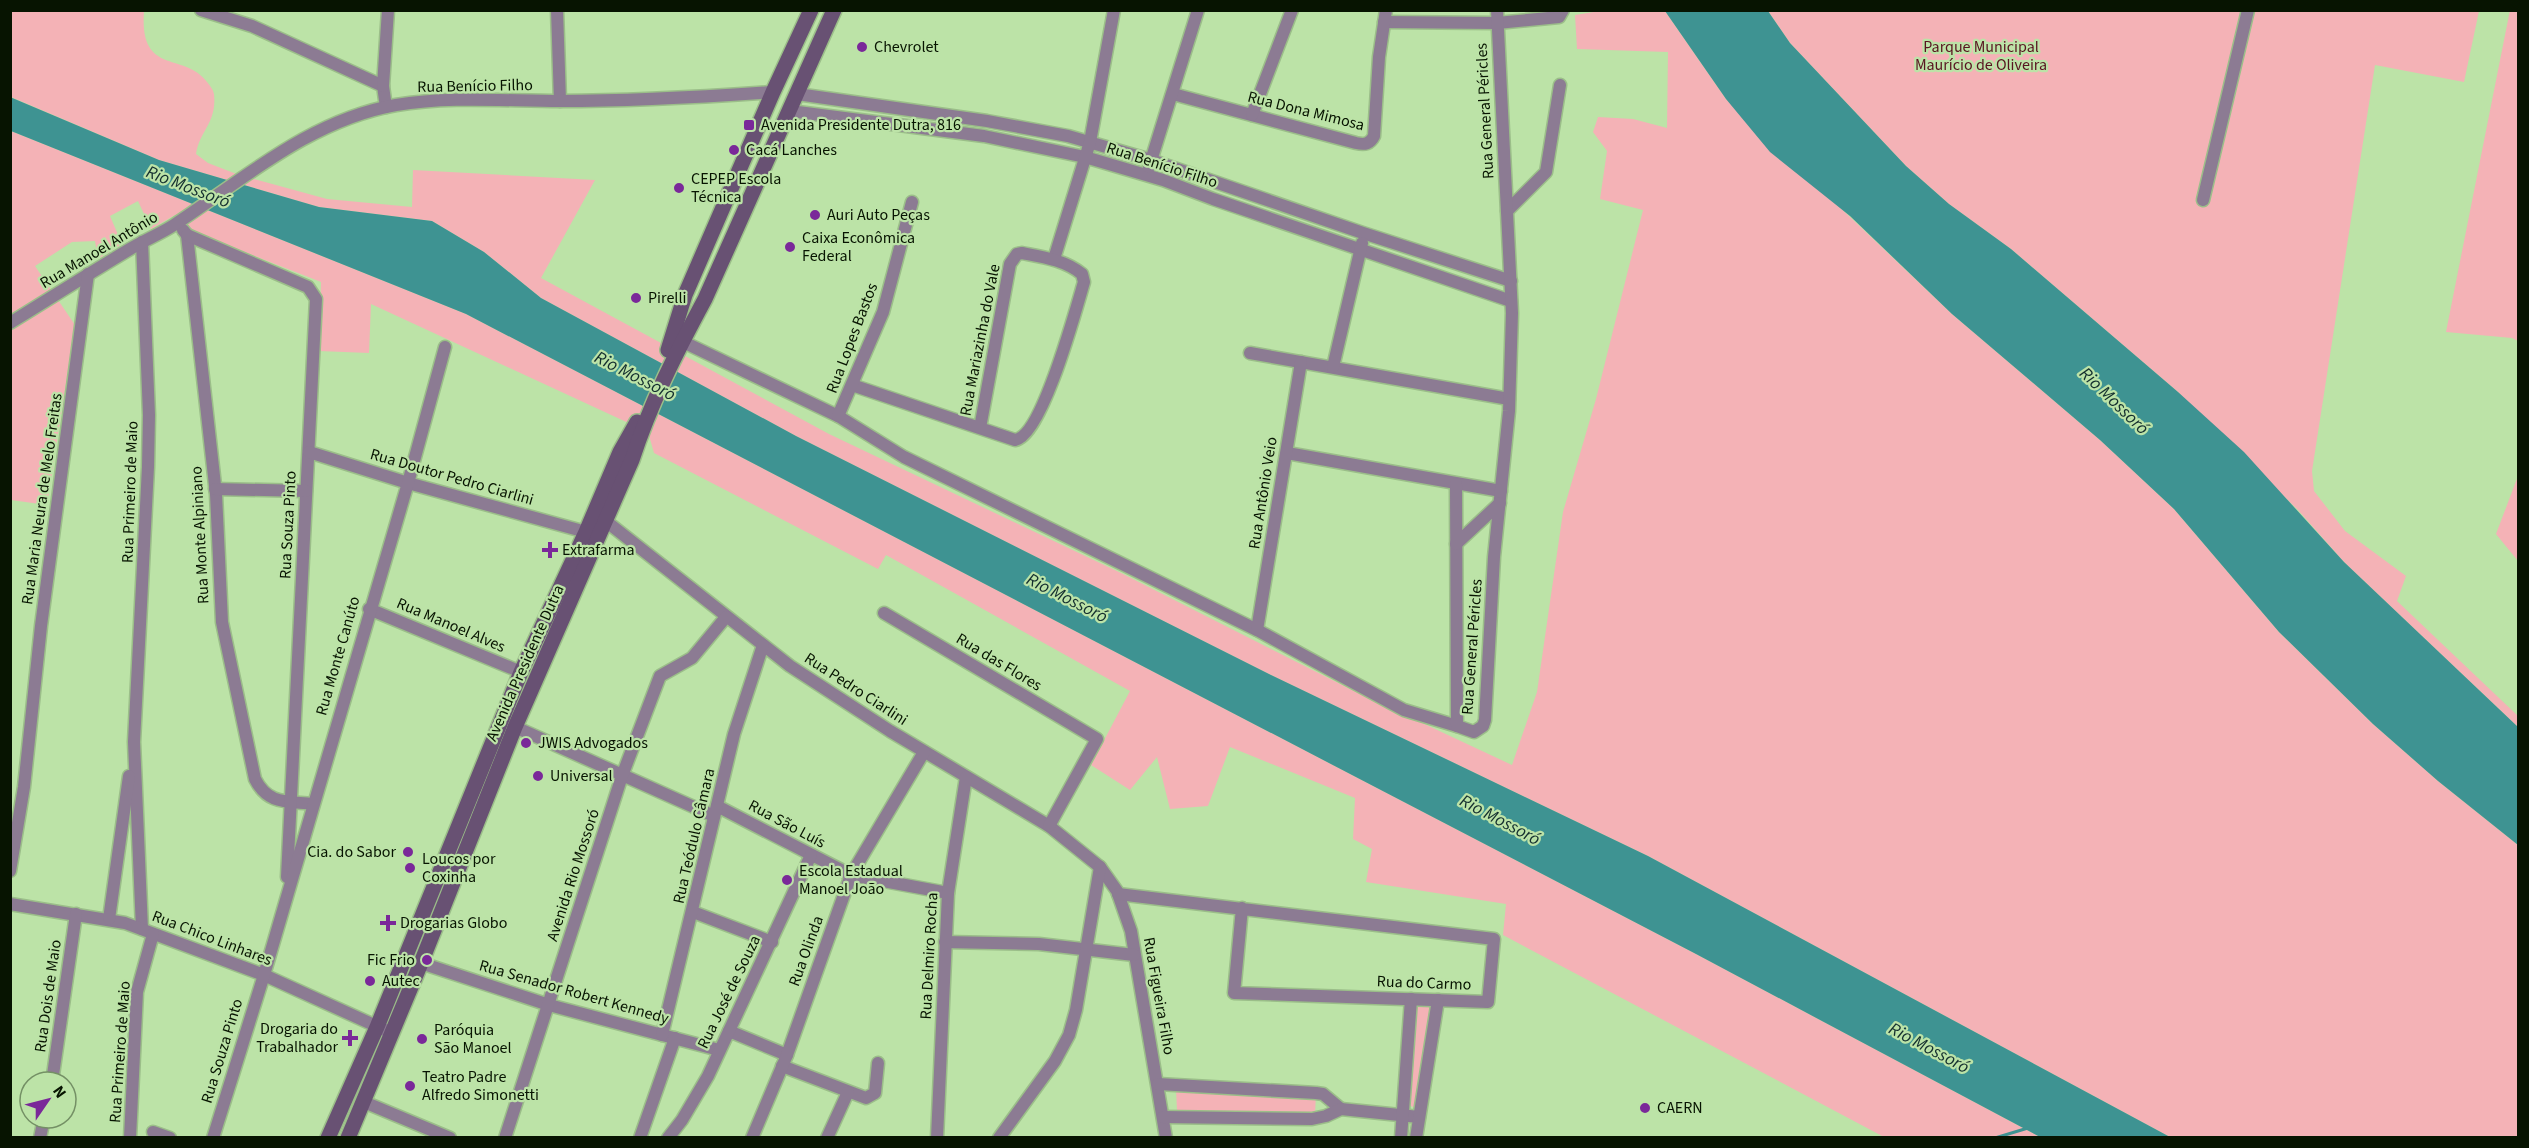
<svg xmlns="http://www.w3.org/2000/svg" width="2529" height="1148" font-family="'Source Sans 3',sans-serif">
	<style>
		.green { fill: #f4b2b6 }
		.water { fill: #3e9392 }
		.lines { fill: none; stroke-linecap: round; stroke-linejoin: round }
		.stream { stroke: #3e9392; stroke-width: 3 }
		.minor-casing { stroke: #9bbe89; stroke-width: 15 }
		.secondary-casing { stroke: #9bbe89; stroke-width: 18 }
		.minor { stroke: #8c7b93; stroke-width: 12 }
		.secondary { stroke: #685173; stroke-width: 15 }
		.poi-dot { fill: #7a2899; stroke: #bce3a7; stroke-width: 2 }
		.labels { text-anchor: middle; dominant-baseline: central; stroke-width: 4.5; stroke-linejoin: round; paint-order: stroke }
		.poi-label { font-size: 16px; fill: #071401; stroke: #bce3a7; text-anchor: start }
		.park-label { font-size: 16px; fill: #581420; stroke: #bce3a7 }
		.street-label { font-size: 16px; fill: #071401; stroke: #bce3a7 }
		.water-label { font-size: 18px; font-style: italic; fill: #142f2f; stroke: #bce3a7 }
	</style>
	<rect width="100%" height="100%" fill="#bce3a7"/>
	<g class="green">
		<path d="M1606 10 1665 11 1726 99 1952 314 2100 440 2174 509 2279 632 2373 724 2438 781 2518 845V1137H2170L1648 856 1269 674 796 436 541 298 484 252 432 221 319 207 159 160 11 97 10 11H144C139 77 184 51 207 82 210 86 213 89 214 94 217 123 200 130 196 154L208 163 239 175 327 199 412 207 413 170 595 180 541 278 829 434 1121 573 1356 692 1512 765 1537 692 1563 512 1596 399 1643 210 1600 199 1607 151 1593 132 1598 117 1633 119 1667 128 1668 52 1577 49 1575 15Z"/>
		<path d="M2510 10 2518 11V341L2512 338 2446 332Z"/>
		<path d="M1768 11H2479L2464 82 2375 65 2312 471 2314 491 2345 531 2406 576 2397 601 2518 716V727L2344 562 2298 510 2178 392 2011 249 1949 204 1906 166 1790 43Z"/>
		<path d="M11 131 466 314 1696 954 2040 1137H1884L1503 935 1506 904 1366 882 1372 849 1353 839 1355 798 1230 747 1208 806 1170 809 1157 757 1130 790 1091 765 1130 691 886 555 878 569 654 453 648 432 371 304 369 353 319 351 321 282 186 229 175 215 151 229 138 201 110 216 122 244 98 259 95 241 72 242 35 266 75 325 47 505 11 500Z"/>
		<path d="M2518 476V561L2496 534Z"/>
		<path d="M1416 1004H1432L1415 1108 1407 1104Z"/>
		<path d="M1176 1089 1316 1093 1315 1115 1177 1110Z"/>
	</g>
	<g class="water">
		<path d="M1665 11H1768L1790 43 1906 166 1949 204 2011 249 2178 392 2244 452 2344 562 2518 727V845L2438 781 2373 724 2279 632 2174 509 2100 440 1952 314 1850 216 1770 152 1726 99Z"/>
		<path d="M10 97 159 160 319 207 432 221 484 252 541 298 796 436 1269 674 1648 856 2170 1137H2040L1696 954 466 314 11 131Z"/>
	</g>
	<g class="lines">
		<path class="stream" d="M1995 1138 2028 1128"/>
		<defs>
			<g id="minor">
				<path d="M201 10 252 26 383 86 386 107"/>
				<path d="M557 10 560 101"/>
				<path d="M1384 22 1497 23 1559 17 1563 10"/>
				<path d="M383 86 388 10"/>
				<path d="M797 94 987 121 1068 136 1151 160 1363 233 1511 281"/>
				<path d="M1173 94 1356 143C1365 145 1370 144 1374 136L1379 57 1386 10"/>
				<path d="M790 111 984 136 1085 157 1163 180 1213 199 1511 301"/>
				<path d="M1252 115 1292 10"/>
				<path d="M1149 167 1198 10"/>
				<path d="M2203 200 2248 10"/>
				<path d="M1507 211 1546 172 1560 85"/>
				<path d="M183 230 187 235 216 494 222 622 255 779C268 805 287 801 313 804"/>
				<path d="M187 235 308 287 316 299 287 877"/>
				<path d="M142 242 149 415 148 467 134 742 142 929"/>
				<path d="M1054 259 1090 142 1114 10"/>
				<path d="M10 323C50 298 90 273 130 249 145 240 160 234 174 225 244 179 310 120 396 105 450 96 506 101 560 101 631 101 702 97 773 92"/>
				<path d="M675 338 838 416 904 457 1257 630 1404 710 1457 726"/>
				<path d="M1250 353 1509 399"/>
				<path d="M1333 367 1362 243"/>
				<path d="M852 385 1015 440C1042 436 1076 309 1084 282L1082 274C1065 260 1043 257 1022 253L1017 254 1010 264 980 428"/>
				<path d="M838 416 883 312 912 202"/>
				<path d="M309 452 408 483 586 532"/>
				<path d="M1287 453 1501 491"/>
				<path d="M1456 484 1457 726 1474 732 1483 726 1485 720 1494 557 1509 411 1512 313 1497 10"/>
				<path d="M215 489 306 491"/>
				<path d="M607 522 790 666 890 731 1049 826 1100 867 1117 891 1131 931 1166 1138"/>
				<path d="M1456 544 1500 503"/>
				<path d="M369 609 521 672"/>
				<path d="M884 613 1097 739 1049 826"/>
				<path d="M1257 630 1301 362"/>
				<path d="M515 727 714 816"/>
				<path d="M717 806 851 875 948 893"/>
				<path d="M10 871 24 787 41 626 88 274"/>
				<path d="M1118 894 1494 939 1488 1002 1234 993 1242 908"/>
				<path d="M10 904 125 923 264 975 385 1030"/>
				<path d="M693 912 772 942"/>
				<path d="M109 919 129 776"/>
				<path d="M945 942 1039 944 1134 955"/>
				<path d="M421 963 549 1005 719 1050"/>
				<path d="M729 1031 787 1055"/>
				<path d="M662 1035 734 734 763 645"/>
				<path d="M782 1066 866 1098 875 1093 878 1063"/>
				<path d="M52 1082 76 914"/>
				<path d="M1158 1084 1316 1093 1323 1094 1341 1109"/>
				<path d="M364 1102 450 1138"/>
				<path d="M1163 1117 1312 1119 1326 1116 1341 1109 1419 1117"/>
				<path d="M153 1132 170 1138"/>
				<path d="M40 1138 44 1118"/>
				<path d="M130 1138 137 992 153 934"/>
				<path d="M213 1138 264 975 408 483 445 347"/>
				<path d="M505 1138 622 776 660 676 692 658 726 617"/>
				<path d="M640 1138 675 1038"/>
				<path d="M668 1138 682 1120 708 1076 811 855"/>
				<path d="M752 1138 787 1055 851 875 924 752"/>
				<path d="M827 1138 848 1092"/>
				<path d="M937 1138 948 893 966 777"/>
				<path d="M999 1138 1055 1061 1069 1035 1076 1010 1100 867"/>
				<path d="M1401 1138 1411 999"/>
				<path d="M1416 1138 1438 1000"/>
			</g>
			<g id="secondary">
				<path d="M668 350 685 295 773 92 811 10"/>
				<path d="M328 1138 377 1027 521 672 586 532 620 452 637 422"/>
				<path d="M348 1138 421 963 515 727 632 460C650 404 677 351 705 299L834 10"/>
			</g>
		</defs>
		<use href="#minor" class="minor-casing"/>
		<use href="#secondary" class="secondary-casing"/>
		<use href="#minor" class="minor"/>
		<use href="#secondary" class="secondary"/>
	</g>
	<g class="poi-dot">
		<circle cx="862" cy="47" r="6"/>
		<rect x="743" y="119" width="12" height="12" rx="3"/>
		<circle cx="734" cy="150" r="6"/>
		<circle cx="679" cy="188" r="6"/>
		<circle cx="815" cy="215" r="6"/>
		<circle cx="790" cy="247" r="6"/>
		<circle cx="636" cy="298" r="6"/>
		<path d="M547 541h6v6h6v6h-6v6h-6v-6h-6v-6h6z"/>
		<circle cx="526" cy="743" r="6"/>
		<circle cx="538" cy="776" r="6"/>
		<circle cx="408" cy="852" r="6"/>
		<circle cx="410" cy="868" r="6"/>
		<circle cx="787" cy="880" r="6"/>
		<path d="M385 914h6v6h6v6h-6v6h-6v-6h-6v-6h6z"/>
		<circle cx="427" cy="960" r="6"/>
		<circle cx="370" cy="981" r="6"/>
		<path d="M347 1029h6v6h6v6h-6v6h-6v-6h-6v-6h6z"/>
		<circle cx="422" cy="1039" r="6"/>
		<circle cx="410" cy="1086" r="6"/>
		<circle cx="1645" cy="1108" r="6"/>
	</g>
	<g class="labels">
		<g class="poi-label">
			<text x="874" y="47">Chevrolet</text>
			<text x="761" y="125">Avenida Presidente Dutra, 816</text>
			<text x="746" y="150">Cacá Lanches</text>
			<text x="691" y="179">CEPEP Escola<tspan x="691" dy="18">Técnica</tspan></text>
			<text x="827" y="215">Auri Auto Peças</text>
			<text x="802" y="238">Caixa Econômica<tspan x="802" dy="18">Federal</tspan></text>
			<text x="648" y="298">Pirelli</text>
			<text x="562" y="550">Extrafarma</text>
			<text x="538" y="743">JWIS Advogados</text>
			<text x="550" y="776">Universal</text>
			<text x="396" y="852" text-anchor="end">Cia. do Sabor</text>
			<text x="422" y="859">Loucos por<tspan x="422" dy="18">Coxinha</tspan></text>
			<text x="799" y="871">Escola Estadual<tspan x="799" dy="18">Manoel João</tspan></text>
			<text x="400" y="923">Drogarias Globo</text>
			<text x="415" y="960" text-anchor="end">Fic Frio</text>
			<text x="382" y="981">Autec</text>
			<text x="338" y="1029" text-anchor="end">Drogaria do<tspan x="338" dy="18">Trabalhador</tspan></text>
			<text x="434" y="1030">Paróquia<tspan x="434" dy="18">São Manoel</tspan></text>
			<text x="422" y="1077">Teatro Padre<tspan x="422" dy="18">Alfredo Simonetti</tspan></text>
			<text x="1657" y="1108">CAERN</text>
		</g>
		<g class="park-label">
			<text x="1981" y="47">Parque Municipal<tspan x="1981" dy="18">Maurício de Oliveira</tspan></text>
		</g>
		<g class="street-label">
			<text transform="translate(475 86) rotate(-1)">Rua Benício Filho</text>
			<text transform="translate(1306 111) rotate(14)">Rua Dona Mimosa</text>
			<text transform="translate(1485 111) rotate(-93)">Rua General Péricles</text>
			<text transform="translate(1162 165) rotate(18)">Rua Benício Filho</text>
			<text transform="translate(99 250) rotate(-31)">Rua Manoel Antônio</text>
			<text transform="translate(852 338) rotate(-69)">Rua Lopes Bastos</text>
			<text transform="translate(980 340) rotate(-79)">Rua Mariazinha do Vale</text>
			<text transform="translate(452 477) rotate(16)">Rua Doutor Pedro Ciarlini</text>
			<text transform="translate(130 492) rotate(-88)">Rua Primeiro de Maio</text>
			<text transform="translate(1263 493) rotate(-81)">Rua Antônio Veio</text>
			<text transform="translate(42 499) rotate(-82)">Rua Maria Neura de Melo Freitas</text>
			<text transform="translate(288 525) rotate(-87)">Rua Souza Pinto</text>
			<text transform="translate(200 535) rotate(-93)">Rua Monte Alpiniano</text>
			<text transform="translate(451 625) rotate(23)">Rua Manoel Alves</text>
			<text transform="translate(1472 647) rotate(-86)">Rua General Péricles</text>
			<text transform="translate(338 656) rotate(-74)">Rua Monte Canúto</text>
			<text transform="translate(999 662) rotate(31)">Rua das Flores</text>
			<text transform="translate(525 663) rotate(-66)">Avenida Presidente Dutra</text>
			<text transform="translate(856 689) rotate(33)">Rua Pedro Ciarlini</text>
			<text transform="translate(787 824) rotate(28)">Rua São Luís</text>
			<text transform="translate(694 836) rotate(-77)">Rua Teódulo Câmara</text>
			<text transform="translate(573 875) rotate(-72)">Avenida Rio Mossoró</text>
			<text transform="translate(212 938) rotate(21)">Rua Chico Linhares</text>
			<text transform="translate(806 951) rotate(-70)">Rua Olinda</text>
			<text transform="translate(929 956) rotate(-87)">Rua Delmiro Rocha</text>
			<text transform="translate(1424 983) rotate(2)">Rua do Carmo</text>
			<text transform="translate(574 992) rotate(16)">Rua Senador Robert Kennedy</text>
			<text transform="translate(729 992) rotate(-64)">Rua José de Souza</text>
			<text transform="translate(48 996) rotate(-82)">Rua Dois de Maio</text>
			<text transform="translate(1159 996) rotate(80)">Rua Figueira Filho</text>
			<text transform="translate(222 1051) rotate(-73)">Rua Souza Pinto</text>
			<text transform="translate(120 1052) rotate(-86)">Rua Primeiro de Maio</text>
		</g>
		<g class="water-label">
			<text transform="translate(188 187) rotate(21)">Rio Mossoró</text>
			<text transform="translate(635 376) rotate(27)">Rio Mossoró</text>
			<text transform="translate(2114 401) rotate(44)">Rio Mossoró</text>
			<text transform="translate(1067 598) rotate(27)">Rio Mossoró</text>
			<text transform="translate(1500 820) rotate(28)">Rio Mossoró</text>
			<text transform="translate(1929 1048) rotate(28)">Rio Mossoró</text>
		</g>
	</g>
	<rect width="2529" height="1148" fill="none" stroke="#071401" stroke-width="24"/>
	<g transform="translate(48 1100) rotate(55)"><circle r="28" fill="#bce3a7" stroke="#749065" stroke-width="1.5"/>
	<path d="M0-4.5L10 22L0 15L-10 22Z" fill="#7a2899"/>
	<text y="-9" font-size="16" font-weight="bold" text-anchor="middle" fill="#071401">N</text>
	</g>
</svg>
